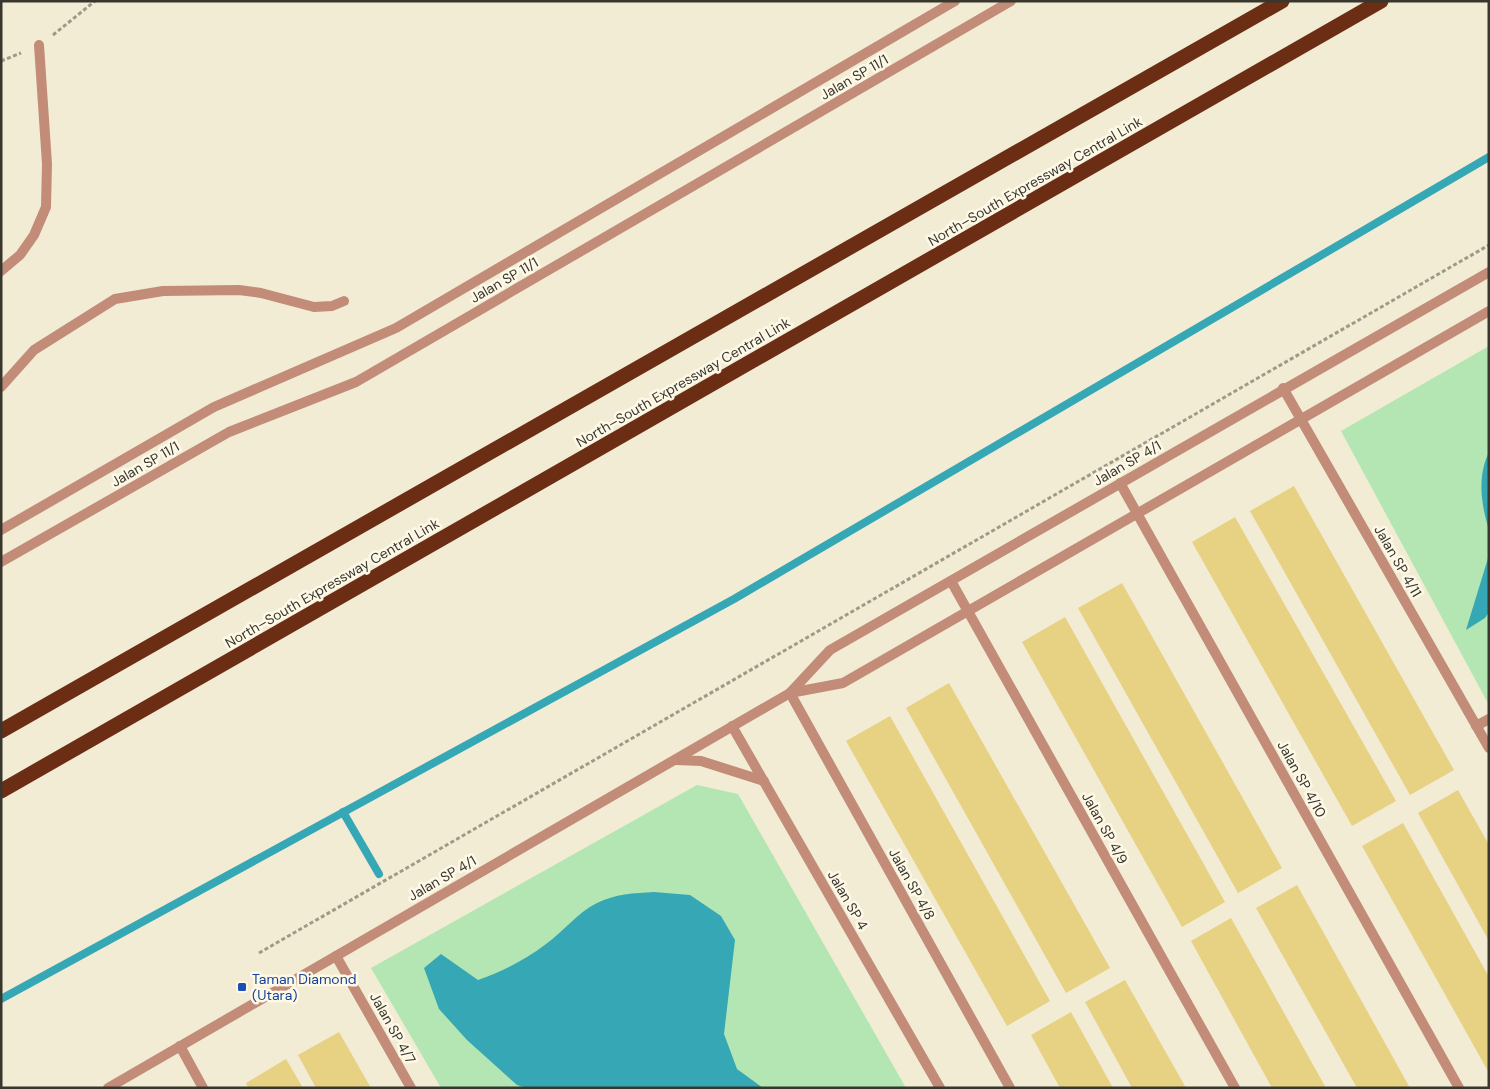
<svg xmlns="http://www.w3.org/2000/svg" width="1490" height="1089" font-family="'DM Sans',sans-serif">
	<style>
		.green { fill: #b3e6b2 }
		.water { fill: #35a7b5 }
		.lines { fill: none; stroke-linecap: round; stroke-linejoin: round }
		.stream { stroke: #35a7b5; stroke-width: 8 }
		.building { fill: #e7d183 }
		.path { stroke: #9e9a89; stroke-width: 3; stroke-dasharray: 4 2.5; stroke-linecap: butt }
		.service { stroke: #c28c78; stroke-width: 10 }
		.minor { stroke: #c28c78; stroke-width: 10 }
		.motorway { stroke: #6b2d14; stroke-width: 15 }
		.transit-dot { fill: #1a4fb4; stroke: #fef9e7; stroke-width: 2 }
		.labels { text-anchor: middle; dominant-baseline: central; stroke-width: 5; stroke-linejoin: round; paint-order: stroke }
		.street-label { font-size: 14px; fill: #39362e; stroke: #fef9e7 }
		.transit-label { font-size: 14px; fill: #164399; stroke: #fef9e7; text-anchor: start }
	</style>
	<rect width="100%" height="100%" fill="#f2ecd5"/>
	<g class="green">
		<path d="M1489 346V705L1341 431Z"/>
		<path d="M697 785 738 794 906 1088H441L371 968Z"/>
	</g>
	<g class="water">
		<path d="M1489 452V530C1481 504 1477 477 1489 452Z"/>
		<path d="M1489 555V612L1485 618 1466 630Z"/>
		<path d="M654 892 690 895 721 916 735 940 724 1034 737 1069 763 1088H527L517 1085 467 1040 439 1009 424 968 441 954 478 980C503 971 525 960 546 944 564 931 577 913 597 903 615 894 634 893 654 892Z"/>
	</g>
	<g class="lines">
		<g class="stream">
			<path d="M343 812 379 874"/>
			<path d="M1 999 734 599 1489 157"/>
		</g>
	</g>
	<g class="building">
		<path d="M1294 486 1454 770 1410 795 1250 511Z"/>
		<path d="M1235 517 1396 801 1352 826 1192 542Z"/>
		<path d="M1122 583 1282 868 1238 893 1078 608Z"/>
		<path d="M1065 617 1225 902 1182 927 1022 642Z"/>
		<path d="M949 683 1110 968 1066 993 906 708Z"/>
		<path d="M890 716 1050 1001 1007 1026 846 741Z"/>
		<path d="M1458 790 1489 845V941L1418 813Z"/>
		<path d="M1403 823 1489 977V1073L1362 846Z"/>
		<path d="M1297 885 1410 1088H1357L1256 908Z"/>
		<path d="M1231 918 1326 1088H1272L1191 941Z"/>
		<path d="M1125 980 1186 1088H1132L1085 1002Z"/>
		<path d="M1071 1012 1113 1088H1060L1031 1035Z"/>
		<path d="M339 1032 371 1088H316L298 1055Z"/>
		<path d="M286 1059 303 1088H248L246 1083Z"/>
	</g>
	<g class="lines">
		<g class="path">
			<path d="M53 35 95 1"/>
			<path d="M1 61 21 53"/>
			<path d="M259 953 1489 245"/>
		</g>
		<g class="service">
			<path d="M1 271 20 255 34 235 46 207 47 164 39 45"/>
			<path d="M1 387 34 350 115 299 163 291 239 290 261 293 314 307 332 306 344 301"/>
			<path d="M1476 726 1489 719"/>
		</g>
		<g class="minor">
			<path d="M1283 388 1489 748"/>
			<path d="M1120 483 1459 1088"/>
			<path d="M1 530 214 407 396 328 955 1"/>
			<path d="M1 562 229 432 356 382 1011 1"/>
			<path d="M951 581 1235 1088"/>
			<path d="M790 693 843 683 1489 311"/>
			<path d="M790 693 1010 1088"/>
			<path d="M732 726 940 1088"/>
			<path d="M676 760 701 761 764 781"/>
			<path d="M336 956 411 1088"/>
			<path d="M180 1046 203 1088"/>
			<path d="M108 1088 790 693 830 650 1489 272"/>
		</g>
		<g class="motorway">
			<path d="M1 731 1282 1"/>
			<path d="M1 791 1381 1"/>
		</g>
	</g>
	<rect class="transit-dot" x="237" y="982" width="10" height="10" rx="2.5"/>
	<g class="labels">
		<g class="street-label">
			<text transform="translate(854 77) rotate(-30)">Jalan SP 11/1</text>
			<text transform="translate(1035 181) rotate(-30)">North–South Expressway Central Link</text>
			<text transform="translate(504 280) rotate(-30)">Jalan SP 11/1</text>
			<text transform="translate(683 382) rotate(-30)">North–South Expressway Central Link</text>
			<text transform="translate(1127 463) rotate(-30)">Jalan SP 4/1</text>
			<text transform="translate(145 464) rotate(-30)">Jalan SP 11/1</text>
			<text transform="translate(1398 561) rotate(60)">Jalan SP 4/11</text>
			<text transform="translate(332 583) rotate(-30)">North–South Expressway Central Link</text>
			<text transform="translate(1302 779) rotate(61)">Jalan SP 4/10</text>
			<text transform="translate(1105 828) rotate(61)">Jalan SP 4/9</text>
			<text transform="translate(442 878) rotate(-30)">Jalan SP 4/1</text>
			<text transform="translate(912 884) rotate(61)">Jalan SP 4/8</text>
			<text transform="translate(848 900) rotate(60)">Jalan SP 4</text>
			<text transform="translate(393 1028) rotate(61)">Jalan SP 4/7</text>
		</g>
		<g class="transit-label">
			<text x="252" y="979">Taman Diamond<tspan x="252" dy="16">(Utara)</tspan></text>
		</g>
	</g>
	<rect width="1490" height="1089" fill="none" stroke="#39362e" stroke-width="5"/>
</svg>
